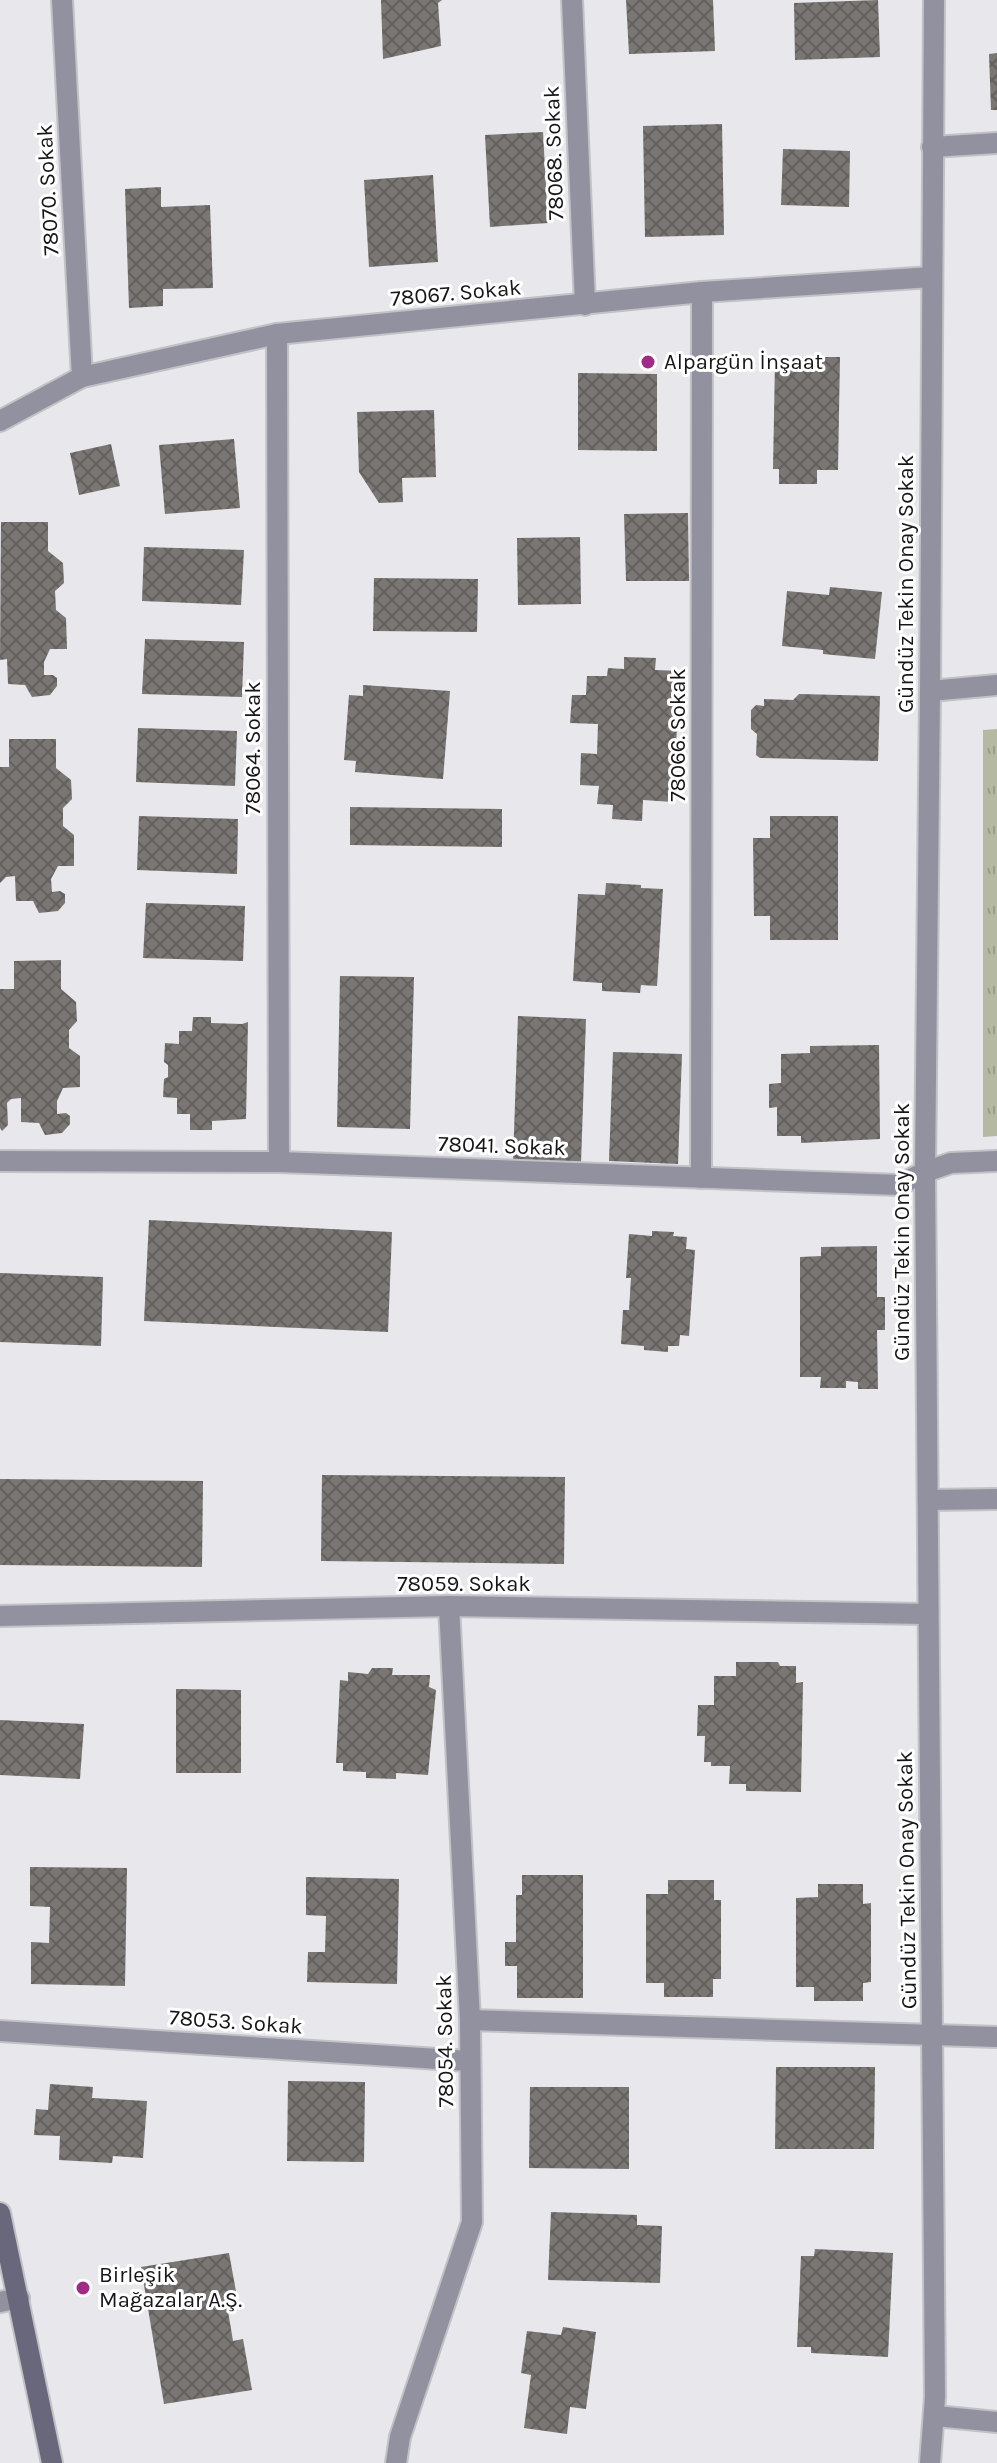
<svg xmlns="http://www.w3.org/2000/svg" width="997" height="2463" font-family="Karla,sans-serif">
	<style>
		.grass { fill: url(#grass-tufts) }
		.building { fill: url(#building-cross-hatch) }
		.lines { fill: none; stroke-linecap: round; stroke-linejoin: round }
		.street-casing { stroke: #c1c1c6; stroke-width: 24 }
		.secondary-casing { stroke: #c1c1c6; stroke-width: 24 }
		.street { stroke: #9291a0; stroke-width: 20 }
		.secondary { stroke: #69677c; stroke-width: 20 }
		.poi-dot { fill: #9f2b86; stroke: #fff; stroke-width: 3 }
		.labels { text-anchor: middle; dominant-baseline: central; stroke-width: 6; stroke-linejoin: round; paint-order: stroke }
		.street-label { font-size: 22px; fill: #161618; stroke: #fff }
		.poi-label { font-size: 22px; fill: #161618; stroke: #fff; text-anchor: start }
	</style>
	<defs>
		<pattern id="grass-tufts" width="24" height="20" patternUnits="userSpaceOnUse" patternTransform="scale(2)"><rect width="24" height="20" fill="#b6b9a2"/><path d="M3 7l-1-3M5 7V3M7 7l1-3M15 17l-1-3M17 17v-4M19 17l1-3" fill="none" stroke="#9c9e8b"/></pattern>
		<pattern id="building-cross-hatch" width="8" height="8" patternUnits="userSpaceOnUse" patternTransform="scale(2)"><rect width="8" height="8" fill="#7a7673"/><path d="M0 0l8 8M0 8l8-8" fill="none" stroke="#63605d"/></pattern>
	</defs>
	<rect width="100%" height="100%" fill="#e7e7ec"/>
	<path class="grass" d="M997 729V1136L983 1137V730Z"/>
	<g class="building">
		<path d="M381 0H442L438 3 441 46 383 59Z"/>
		<path d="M626 0H713L715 51 629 54Z"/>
		<path d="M878 0 880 57 795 60 794 3Z"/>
		<path d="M997 53V110H991L989 54Z"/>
		<path d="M722 124 724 235 645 237 643 126Z"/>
		<path d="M543 132 548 223 490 227 485 135Z"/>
		<path d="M783 149 850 151 849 207 781 205Z"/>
		<path d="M433 175 438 262 369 267 364 180Z"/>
		<path d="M161 187V207L210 205 213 288 163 289V306L129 308 125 189Z"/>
		<path d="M793 357H840L838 470H817V484H779V469H773L775 362H789Z"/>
		<path d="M578 373 657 374V451L578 450Z"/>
		<path d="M434 410 436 477 402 478 403 502 379 503 359 472 357 412Z"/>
		<path d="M234 439 240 508 165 514 159 445Z"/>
		<path d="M111 444 120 486 79 495 70 453Z"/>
		<path d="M688 513 689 581H626L624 514Z"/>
		<path d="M1 522H48V551L63 563 64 583 55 591 56 610 66 618 67 649H50L44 662V675H53L57 678V686L50 695 32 697 25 685 8 684 7 659 0 660Z"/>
		<path d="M580 537 581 604 518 605 517 538Z"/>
		<path d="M144 547 244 550 241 605 142 601Z"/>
		<path d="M374 578 478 579 477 632 373 631Z"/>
		<path d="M830 587 882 592 875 659 823 654V650L782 646 787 591 829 595Z"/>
		<path d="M145 639 244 642 242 697 142 694Z"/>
		<path d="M624 657 656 658 655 670 680 671 673 802 643 800 642 821 612 819 613 805 597 804 599 786 580 785 581 753 597 754 598 724 570 723 572 695H586L587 676H607L608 668 624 669Z"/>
		<path d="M363 685 450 691 443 779 355 772 356 761 344 760 349 695 363 696Z"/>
		<path d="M799 694 880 696 878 761 760 758 756 755 757 734 751 729V710L756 705 764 706V699L793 700Z"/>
		<path d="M138 728 237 731 235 786 136 782Z"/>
		<path d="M9 739H56V768L71 780 72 799 63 808V826L74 835V866H58L51 879 52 892 60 891 65 894V903L58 911 39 913 33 901H16L15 876 6 877 0 883V767H9Z"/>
		<path d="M350 807 502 809V847L350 845Z"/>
		<path d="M139 816 238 819 237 874 137 870Z"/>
		<path d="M770 816H838V940H770V916H754L753 838H770Z"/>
		<path d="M606 883 641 885V888L663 889 657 986 641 985 640 993 602 991V983L573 981 578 894 605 895Z"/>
		<path d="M146 903 245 906 243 961 143 958Z"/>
		<path d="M61 960V989L76 1002 77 1021 69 1030V1048L80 1056V1087L63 1088 57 1101V1114L66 1113 70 1116V1124L62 1133 45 1135 39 1123 21 1122V1098L11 1099 7 1103 8 1125 2 1131 0 1128V989H14V961Z"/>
		<path d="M340 976 414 977 410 1129 337 1127Z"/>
		<path d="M518 1016 586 1019 581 1163 513 1161Z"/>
		<path d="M193 1017H211V1023L242 1024 248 1022 246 1119 212 1121V1130H190V1114H177V1098L163 1097 164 1079 168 1077V1065L164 1062 165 1043 179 1044V1031H192Z"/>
		<path d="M879 1045 880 1139 801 1143V1136H777V1107L769 1108V1084L781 1083V1054L810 1053V1046Z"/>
		<path d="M613 1052 682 1054 678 1164 609 1161Z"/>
		<path d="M149 1220 392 1232 388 1332 144 1321Z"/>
		<path d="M652 1231 674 1232 673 1236 687 1237 686 1249 695 1250 689 1336 680 1335 679 1346H668V1352L644 1350V1346L621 1344 623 1310H629L631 1278H626L629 1234 652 1236Z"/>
		<path d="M877 1246V1297H885V1330H877L878 1389H858V1382L846 1381V1388H820L821 1377H800V1257L821 1256V1247Z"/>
		<path d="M0 1273 103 1277 101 1346 0 1342Z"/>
		<path d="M322 1475 565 1477 564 1564 321 1561Z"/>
		<path d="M0 1479 203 1481 202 1567 0 1565Z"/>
		<path d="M736 1662H778L780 1666H796V1683L803 1682 801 1792 746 1791V1784H729L730 1766H711V1762H704L705 1736H697L698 1705H714V1676H736Z"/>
		<path d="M372 1668H393L392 1675H430L429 1687 436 1690 428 1775 396 1773V1779L366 1778V1772L343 1771V1763H336L340 1680 348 1681V1672L368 1674Z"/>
		<path d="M176 1689 241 1690V1773H176Z"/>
		<path d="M0 1720 84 1724 80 1779 0 1775Z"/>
		<path d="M30 1867 127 1868 125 1986 31 1984V1942L49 1943 50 1907 30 1906Z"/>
		<path d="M522 1875H583V1998H517V1966H505V1942H516V1895H522Z"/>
		<path d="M306 1877 399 1879 397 1984 307 1982 308 1952H325L326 1916 306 1915Z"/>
		<path d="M668 1880H714V1900H721V1979H713V1997H664V1983H646V1894H668Z"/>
		<path d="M818 1884H863V1904L871 1903V1982L863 1983V2001H814V1987H796V1898L818 1897Z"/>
		<path d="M776 2067H875L874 2149H775Z"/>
		<path d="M288 2081 365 2082 364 2162 287 2161Z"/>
		<path d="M50 2084 93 2087 92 2098 147 2101 143 2158 113 2156 112 2163 59 2160 60 2136 34 2135 36 2109 48 2110Z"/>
		<path d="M530 2087H629V2169L529 2168Z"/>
		<path d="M551 2212 637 2215V2225L662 2226 660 2283 548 2280Z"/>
		<path d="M815 2249 893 2253 888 2357 811 2353V2347H797L801 2256H814Z"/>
		<path d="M229 2253 237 2297 226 2299 233 2341 243 2339 252 2390 164 2404 141 2267Z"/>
		<path d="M563 2327 596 2332 586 2409 570 2407 567 2434 524 2428 531 2375 521 2373 527 2331 561 2335Z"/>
	</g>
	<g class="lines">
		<defs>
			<g id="street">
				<path d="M62 0 82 377"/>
				<path d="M572 0 585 305"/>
				<path d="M932 147 997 143"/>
				<path d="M277 334 279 1162"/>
				<path d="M0 421 82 377 277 334 702 292 932 277"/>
				<path d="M930 691 997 685"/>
				<path d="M0 1161 279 1162 899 1185 925 1172 951 1163 997 1161"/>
				<path d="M701 1178 702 292"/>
				<path d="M929 1500 997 1499"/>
				<path d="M0 1616 449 1606 928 1614"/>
				<path d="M470 2020 997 2037"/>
				<path d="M0 2031 469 2061"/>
				<path d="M0 2302 19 2298"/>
				<path d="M936 2416 997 2422"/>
				<path d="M396 2463 400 2437 472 2222 470 2020 449 1606"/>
				<path d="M930 2463 935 2397 925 1172 930 691 934 0"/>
			</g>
			<path id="secondary" d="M0 2213 52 2463"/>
		</defs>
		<use href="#street" class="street-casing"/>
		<use href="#secondary" class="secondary-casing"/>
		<use href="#street" class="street"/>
		<use href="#secondary" class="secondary"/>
	</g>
	<g class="poi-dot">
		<circle cx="648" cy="362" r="8"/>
		<circle cx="83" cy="2288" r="8"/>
	</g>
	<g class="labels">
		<g class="street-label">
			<text transform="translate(554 153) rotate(-92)">78068. Sokak</text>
			<text transform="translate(48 190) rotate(-93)">78070. Sokak</text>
			<text transform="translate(456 293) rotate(-5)">78067. Sokak</text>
			<text transform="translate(906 584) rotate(-90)">Gündüz Tekin Onay Sokak</text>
			<text transform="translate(678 735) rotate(-90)">78066. Sokak</text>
			<text transform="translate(253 748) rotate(-90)">78064. Sokak</text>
			<text transform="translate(502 1146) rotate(2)">78041. Sokak</text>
			<text transform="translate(902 1232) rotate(-90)">Gündüz Tekin Onay Sokak</text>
			<text x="464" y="1584">78059. Sokak</text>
			<text transform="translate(907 1880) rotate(-91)">Gündüz Tekin Onay Sokak</text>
			<text transform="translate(236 2022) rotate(4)">78053. Sokak</text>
			<text transform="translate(445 2041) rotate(-91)">78054. Sokak</text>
		</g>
		<g class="poi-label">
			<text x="664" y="362">Alpargün İnşaat</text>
			<text x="99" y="2275">Birleşik<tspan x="99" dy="25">Mağazalar A.Ş.</tspan></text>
		</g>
	</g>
</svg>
